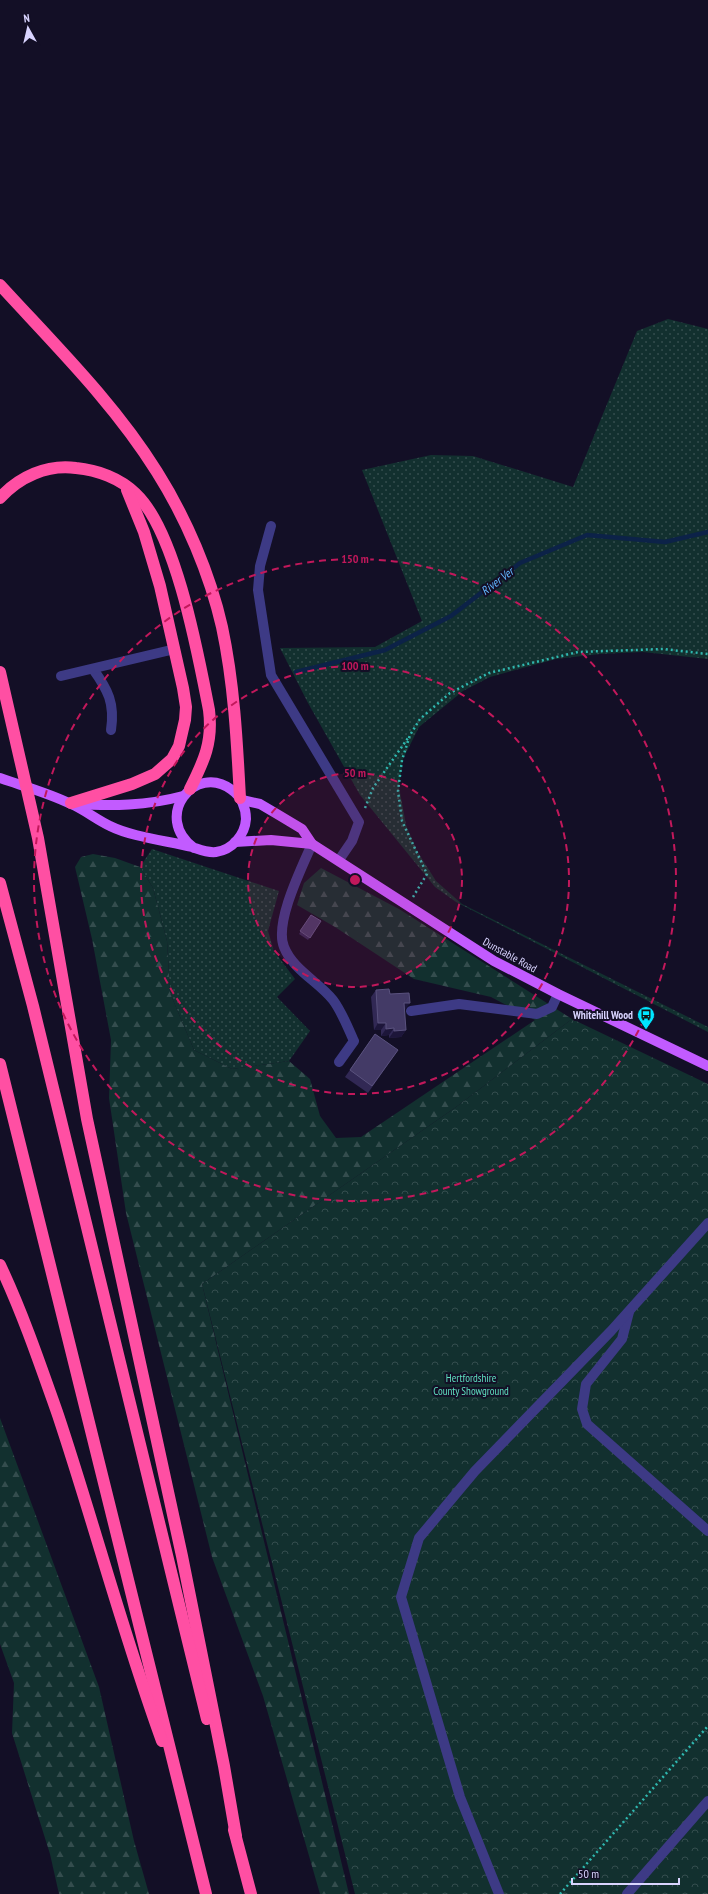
<svg xmlns="http://www.w3.org/2000/svg" width="708" height="1894" font-family="'PT Sans Narrow',sans-serif">
	<style>
		.grass { fill: url(#grass-dots) }
		.forest { fill: url(#forest-firs) }
		.park { fill: url(#park-crowns) }
		.lines { fill: none; stroke-linecap: round; stroke-linejoin: round }
		.stream { stroke: #0c2248; stroke-width: 4.5 }
		.path { stroke: #2fb8b0; stroke-width: 2.5; stroke-dasharray: 2 3; stroke-linecap: butt }
		.minor { stroke: #3d3a85; stroke-width: 10 }
		.major { stroke: #c25bff; stroke-width: 10 }
		.highway { stroke: #ff4fa3; stroke-width: 12 }
		.wall { fill: #312854 }
		.shaded-wall { fill: #1d163a }
		.building { fill: #433a66; stroke: #5a527e }
		.ring { fill: none; stroke: #c2185b; stroke-width: 2; stroke-dasharray: 7 5 }
		.labels { text-anchor: middle; dominant-baseline: central; stroke-width: 4; stroke-linejoin: round; paint-order: stroke }
		.street-label { font-size: 11px; fill: #d9d4ff; stroke: #130f26 }
		.poi-label { font-size: 11px; font-weight: bold; fill: #d9d4ff; stroke: #130f26; text-anchor: end }
		.park-label { font-size: 11px; fill: #5fe0c0; stroke: #130f26 }
		.water-label { font-size: 12px; font-style: italic; fill: #62b6ff; stroke: #130f26 }
		.centre { fill: #c2185b; stroke: #130f26; stroke-width: 2 }
		.ring-label { font-size: 12px; text-anchor: middle; font-weight: bold; fill: #c2185b; stroke: #130f26; stroke-width: 4; stroke-linejoin: round; paint-order: stroke }
	</style>
	<defs>
		<pattern id="grass-dots" width="8" height="8" patternUnits="userSpaceOnUse"><rect width="8" height="8" fill="#12302f"/><path d="M2 2h.1M6 6h.1" fill="none" stroke="#344d4e" stroke-width="1.8" stroke-linecap="round"/></pattern>
		<pattern id="forest-firs" width="22" height="20" patternUnits="userSpaceOnUse"><rect width="22" height="20" fill="#12302f"/><path d="M5 1l3.5 6h-7zM16 11l3.5 6h-7z" fill="#344d4e"/></pattern>
		<pattern id="park-crowns" width="20" height="18" patternUnits="userSpaceOnUse"><rect width="20" height="18" fill="#12302f"/><path d="M2 6a3 3 0 1 1 6 0M12 15a3 3 0 1 1 6 0" fill="none" stroke="#344d4e"/></pattern>
	</defs>
	<rect width="100%" height="100%" fill="#130f26"/>
	<g class="grass">
		<path d="M668 319 708 329V659L643 652 600 654 556 659 490 677 463 691 419 727 403 759 399 787 406 825 417 851 436 881 462 904 708 1027V1032L456 902 435 887 360 795 308 703 280 648 375 647 422 621 362 470 431 455 473 456 573 487 637 331Z"/>
		<path d="M152 849 279 891 268 931 274 951 295 979 277 997 310 1031 289 1061 232 1069 194 1050 170 993 167 941 153 888 140 867Z"/>
	</g>
	<g class="forest">
		<path d="M93 854 115 858 140 867 153 888 167 941 170 993 194 1050 232 1069 289 1061 310 1079 320 1116 336 1138 361 1137 535 1020 491 997 414 979 335 927 297 905 304 883 321 868 399 909 572 1019 456 1107 202 1284 349 1894H320L263 1696 212 1557 126 1213 109 1098 111 1040 92 939 75 867 81 857Z"/>
		<path d="M0 1418 99 1687 134 1841 149 1894H59L50 1854 12 1733 14 1683 0 1644Z"/>
	</g>
	<path class="park" d="M572 1019 708 1084V1894H355L202 1284 456 1107Z"/>
	<g class="lines">
		<path class="stream" d="M296 672 385 650 451 616 520 563 587 535 665 542 708 532"/>
		<g class="path">
			<path d="M365 808 373 788 408 738"/>
			<path d="M413 897 427 874 402 821 398 791 402 760 410 735 420 719 450 693 489 673 578 652 663 649 708 654"/>
			<path d="M560 1894 708 1726"/>
		</g>
		<g class="minor">
			<path d="M271 526 260 566 258 590 271 675 359 822 352 841 339 860"/>
			<path d="M93 669C108 690 115 703 111 730"/>
			<path d="M61 676 175 649"/>
			<path d="M312 844C302 867 274 923 284 947 293 970 319 982 333 1000 342 1012 348 1028 354 1041L339 1062"/>
			<path d="M411 1011 459 1004 537 1014 552 1007 558 994"/>
			<path d="M629 1312 622 1339 586 1384 582 1409 587 1424 708 1531"/>
			<path d="M499 1894 460 1797 401 1597 419 1538 475 1471 611 1331 708 1223"/>
			<path d="M627 1894 708 1801"/>
		</g>
		<g class="major">
			<path d="M0 778C23 786 49 793 71 804 85 810 97 820 110 826 132 837 168 841 192 847 201 850 207 853 216 852 232 850 245 835 246 819 246 808 241 796 232 790 195 762 152 817 194 848"/>
			<path d="M242 800 260 804 277 814 302 829 312 844 494 961 558 994 708 1066"/>
			<path d="M74 804C112 806 146 806 183 796"/>
			<path d="M235 842 271 840 312 844"/>
		</g>
		<g class="highway">
			<path d="M0 285C54 344 114 403 157 472 186 518 210 574 222 627 234 683 237 741 240 798"/>
			<path d="M0 498C19 477 47 464 76 468 97 470 120 478 136 494 176 532 198 654 209 710 213 742 204 761 190 789"/>
			<path d="M0 672 38 838 87 1119 182 1556 224 1766 236 1836"/>
			<path d="M71 803 132 784 155 774 172 759 179 746 185 720 186 707 183 688 160 586 144 532 127 490"/>
			<path d="M0 883 33 1006 207 1719"/>
			<path d="M0 1064 206 1894"/>
			<path d="M0 1265C23 1314 40 1364 58 1415 94 1523 123 1634 162 1741"/>
			<path d="M234 1830 251 1894"/>
		</g>
	</g>
	<g class="wall">
		<path d="M311 915 321 921 308 940 299 934Z"/>
		<path d="M376 990 390 994 405 1010H404L406 1030 401 1037 389 1038V1035L381 1036V1030H374L371 997Z"/>
		<path d="M375 1034 398 1050 368 1093 345 1077Z"/>
	</g>
	<g class="shaded-wall">
		<path d="M404 1003H410L405 1010H399Z"/>
		<path d="M378 1023H386L381 1030H374Z"/>
		<path d="M394 1028 389 1035 381 1036 386 1029Z"/>
		<path d="M406 1030 401 1037 389 1038 394 1031Z"/>
	</g>
	<g class="building">
		<path d="M311 915 321 921 310 938 300 931Z"/>
		<path d="M389 989 390 994 409 993 410 1003H404L406 1030 394 1031V1028L386 1029V1023H378L376 990Z"/>
		<path d="M375 1034 398 1050 372 1086 350 1070Z"/>
	</g>
	<circle cx="355" cy="880" r="107" fill="#c2185b" fill-opacity=".12"/>
	<g class="ring">
		<circle cx="355" cy="880" r="107"/>
		<circle cx="355" cy="880" r="214"/>
		<circle cx="355" cy="880" r="321"/>
	</g>
	<defs>
		<symbol id="bus-pin" viewBox="-11 -11 22 30"><path d="M0 17L-7.5 6A9.5 9.5 0 1 1 7.5 6Z" fill="#00e5ff" stroke="#130f26"/><path d="M-5-6H5V4H4V6H2V4H-2V6H-4V4H-5ZM-3.5-4V0h7V-4ZM-3.5 1.2v1.5H-2V1.2ZM2 1.2v1.5H3.5V1.2Z" fill="#111"/></symbol>
	</defs>
	<g fill-rule="evenodd">
		<use href="#bus-pin" x="636" y="1005" width="20" height="27"/>
	</g>
	<g class="labels">
		<g class="street-label">
			<text transform="translate(510 955) rotate(29)">Dunstable Road</text>
		</g>
		<g class="poi-label">
			<text x="633" y="1015">Whitehill Wood</text>
		</g>
		<g class="park-label">
			<text x="471" y="1378">Hertfordshire<tspan x="471" dy="13">County Showground</tspan></text>
		</g>
		<g class="water-label">
			<text transform="translate(497 581) rotate(-37)">River Ver</text>
		</g>
	</g>
	<circle cx="355" cy="880" r="6" class="centre"/>
	<g class="ring-label">
		<text x="355" y="563">150 m</text>
		<text x="355" y="670">100 m</text>
		<text x="355" y="777">50 m</text>
	</g>
	<g transform="translate(28 28) rotate(352)" stroke="#130f26" stroke-width="3" paint-order="stroke">
	<path d="M0-3L7 15L0 10L-7 15Z" fill="#d9d4ff"/>
	<text y="-6" font-size="11" font-weight="bold" text-anchor="middle" fill="#d9d4ff">N</text>
	</g>
	<path d="M572 1878v6h107v-6" fill="none" stroke="#d9d4ff" stroke-width="2"/>
	<text x="578" y="1878" font-size="12" fill="#d9d4ff" stroke="#130f26" stroke-width="3" paint-order="stroke">50 m</text>
</svg>
